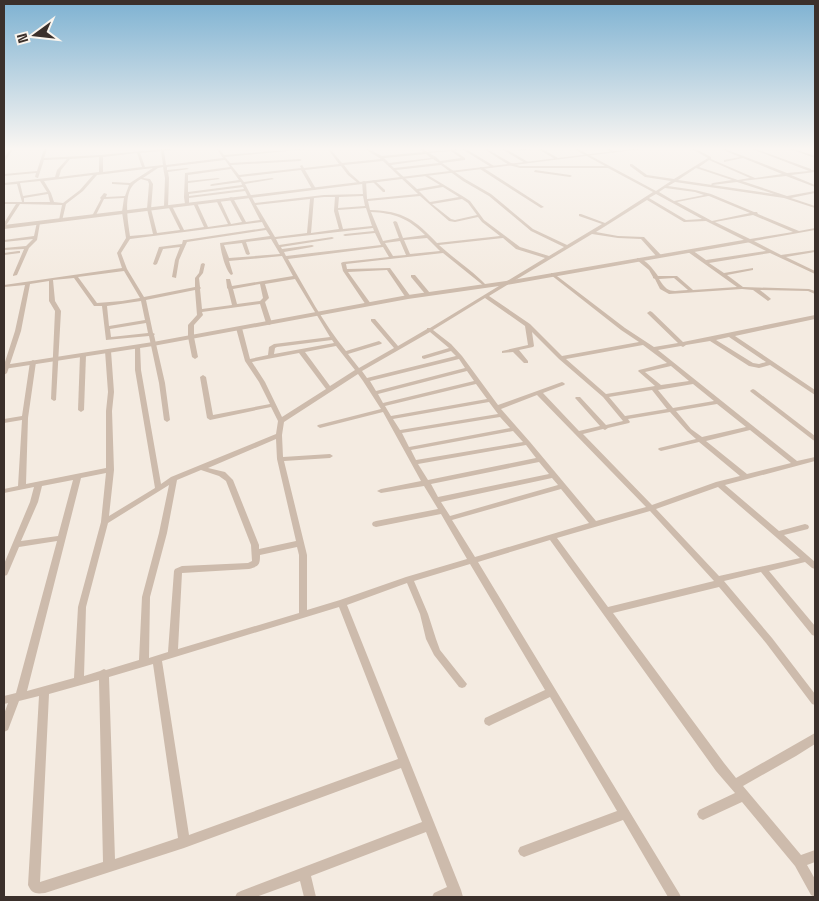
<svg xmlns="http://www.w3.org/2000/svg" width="819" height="901" font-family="'Space Grotesk',sans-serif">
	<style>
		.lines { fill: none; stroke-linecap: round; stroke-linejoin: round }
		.minor { fill: #cdbbac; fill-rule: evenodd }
		.tertiary { fill: #cdbbac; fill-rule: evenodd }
	</style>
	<rect width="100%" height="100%" fill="#f4ebe1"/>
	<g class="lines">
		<g class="minor">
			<path d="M10 149H13L5 161H4V158Z"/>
			<path d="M44 149H47L44 158 101 155 161 149H172L171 150 164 151 166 165 223 158 217 149H219L224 155 299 149H309L225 157 230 163 300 159 302 160 300 161 231 165 239 175 301 168 300 166 302 165 304 168 339 164 328 149H330L342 163 381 159 365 149H368L382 156 423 152 420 149H423L427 152 456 149 458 150 455 151 465 158V160L442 163 465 179 491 194 533 229 567 245 602 224 579 216V214H581L605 223 653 192 608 168H520L509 165 484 149H487L511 163 520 166H605L574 149H578L656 191 671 181 645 177 630 166V164H632L647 175 674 179 708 158 692 149H696L711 157V159L755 178 782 174 743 158 724 162V160L740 157 721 149H725L787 173 809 171 752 149H756L811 169V170H815V172L791 175 815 185V187L786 176 742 181 787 196 815 191V193L791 198 815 206V208L784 198 675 182 668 186 695 190 711 194 754 212H757L758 214 799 231 815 228V230L754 241 781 255 815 250V252L786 257 815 271V274L770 253 709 263 724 273 753 268V270L727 275 743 287 809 289 815 291V294L808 291 760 290 770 298 771 299 768 301 753 290 742 289 669 294 660 289 655 279 653 278V277L649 270 637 260V258C646 259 653 269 658 276H677L693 290 737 287 688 252V250H692L706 260 766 251 706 221 684 222 647 200 596 232 618 236 644 237 661 255V257H657L641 239 618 238 592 234 489 296 530 324 562 356 639 342 621 330 551 275V273H553L625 328 654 347 678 343 648 314 647 313 650 311 652 312 683 342 815 315V319L735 336 815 390V395L770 365 759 368 749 366 710 341 686 345 683 347 681 346 658 350 797 461 815 457V461L725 485 779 531 805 524 808 525 809 527 808 529 784 535 815 562V569L812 568 805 562 769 571 815 626V636L812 635 761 572 724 581 772 638 815 694V705L812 704 766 643 719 587 613 613 724 763 736 778 815 733V744L796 756 743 786 801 855 815 850V862L807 865 815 879V897L811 895 795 866 742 802 703 820 699 818 697 814 699 810 735 793 716 771 550 540 478 562 679 893 681 897H668L623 820 524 857 520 855 518 851 520 847 617 811 550 697 493 724 489 726 485 724 484 721 485 718 545 690 470 564 414 581 428 614 436 639 440 650 467 684 465 687 462 688 459 687 434 655 426 639 420 614 407 583 347 605 461 890 463 897H432L434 893 447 887 426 832 311 876 316 897H304L300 881 256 897H235L237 893 241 891 422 822 401 768 184 848 45 893C36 894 32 894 28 885L39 696 19 701 8 730 4 732V714L8 703 4 704V696L16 693 57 541 19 547 8 573 7 575 4 576V564L30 502 34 487 4 493V489L18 486 22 420 4 423V419L22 416 30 362 33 360 36 362 28 418 26 484 106 468V411L108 392 105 351 108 349 111 351 114 392 112 411 114 470 109 516 155 488 135 370V345H139L140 346 141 370 161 484 171 477 276 434 278 421 271 407 210 420 207 418 200 377 203 375 206 377 213 415 270 404 259 382 245 361 236 328 237 327H241L242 328 250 359 268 355 269 347 274 344 330 337 295 279 265 284 269 298 265 302 272 323 271 324 269 325 266 323 260 304 202 312 203 315 194 325V337L198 357 195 359 192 357 188 337V325L197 315 195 290 146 300 153 333 155 334 154 335 165 383 170 420 167 422 164 420 159 383 149 336 106 340 102 306H94L74 278 53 280 55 301 61 311 56 400 54 401 51 399 55 311 49 301V281L30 284 21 331 7 373 4 375V365L15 331 25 285 4 287V285L122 268 117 253 126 238 122 212 124 198 104 199 95 217 92 216 101 199 100 198 104 193 107 194 106 197 125 196 129 185 113 184H112V182L130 183 153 168 97 175 83 191 66 204 62 221 59 220 62 205 20 204 5 227H4V223L16 204H4V202H22L17 184 4 185V183L55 177 57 170 67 159 44 160 38 178 35 177 36 173 4 176V174L37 171ZM161 151 163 165 145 167 140 153ZM451 151 461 158 440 161 436 157 429 153ZM137 153 142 167 103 172V157ZM426 154 431 158 389 163 384 158ZM99 157V172L59 177 61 170 70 159ZM433 159 439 163 394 168 391 165ZM225 160 230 167 185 173 184 197 185 204 187 205 189 204V198L245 191 260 220 246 222 233 198 231 197 229 198 242 222 231 224 220 200 218 199 216 200 228 224 208 227 197 203 195 202 193 203 204 227 184 230 172 206 170 205 168 206 180 230 157 233 151 209 153 184 150 179 143 178 158 168 163 167 165 178 164 207 166 208 168 207 169 178 168 172 189 169 187 168 167 170V167ZM709 160 750 178 738 180 699 167ZM383 161 418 194 367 199 366 182 364 181 362 182 363 194 324 195 255 203 245 184 274 179 272 178 244 182 240 177 301 170 312 189 314 190 316 189 305 170 341 166 348 175 359 184 361 183 360 182 350 173 344 165ZM441 165 463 181 489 196 531 231 564 247 549 256 520 247 484 220 470 201 464 197 426 174 425 176 440 185 417 189 396 170ZM696 168 732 180 713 183 711 184 712 185 737 182 774 194 678 180ZM231 169 239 180 212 184 210 185 211 186 241 182 242 185 188 192V183L220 179 218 178 188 181V175ZM93 175 80 190 63 203 54 202 51 193 44 181ZM141 179 148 181 149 184 147 209 153 234 130 236C128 222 123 195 134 184 136 182 138 181 141 179ZM40 181 47 192 23 196 20 183ZM243 187 244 189 189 196V194ZM443 187 459 197 430 202 419 191ZM665 188 695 192 704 195 674 201 659 192ZM48 194 50 202H24V198ZM656 194 702 219 686 220 649 198ZM363 196 365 206 338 208 339 197ZM420 196 449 221 455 222 478 217 482 222 500 236 437 243C415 220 404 211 370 210L368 201ZM708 196H709L750 213 712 221 677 202ZM324 197H335L334 211 339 229 311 233 314 198ZM310 199 307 233 275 237 256 205ZM462 199 468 203 477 215 455 220 451 219 432 204ZM366 208 372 226 343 229 338 210ZM371 212C394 213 408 218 425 235L403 238 397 222 395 221 393 222 399 238 383 241ZM753 215 793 232 750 239 715 222ZM262 222 265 228 185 240H183L182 244 159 247 153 264 155 265 157 264 163 249 180 247 175 260 172 277 176 278 179 260 187 242 266 230 270 236 220 243C221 252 225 269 231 275L233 274 229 261 282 256 293 276 232 286 230 279H226L227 287V288L228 289 232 305 202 309 200 289 201 288 200 287 199 278 203 273 205 264 203 263 201 264 199 273 195 278V287L144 297 127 269 121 253 130 239ZM373 228 374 231 345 234 343 235 345 236 375 233 381 245 286 256 284 252 312 247 314 246 312 245 282 249 281 247 332 239 334 238 332 237 279 245 276 239ZM427 238 440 251 410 254 404 240ZM503 238 516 249 545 258 430 328H427V329L398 346 375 319H371V321L394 348 359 368 348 354 381 344 382 343 379 341 346 351C323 323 306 290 288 259L383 247 389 257 343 262 341 263 343 271 366 305 368 306 371 304 348 272 387 270 406 298 411 297 390 268 347 269 346 264 443 253 484 286 486 285C472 270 454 259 439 245ZM271 239 280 254 229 258 224 245 242 243 246 254 248 255 250 254 246 242ZM400 241 406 255 393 256 385 243ZM124 271 140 298 122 301 97 303 78 277ZM674 278 688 290C672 291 668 294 659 279ZM260 284 263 298 260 301 237 304 233 289ZM485 298 525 326 528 345 502 351V353L513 352 524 363H528V361L519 350 533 347 534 346 532 332 559 359 603 397 623 421 606 425 580 397H576L575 398 576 399 600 426 579 431 543 393 564 385 565 384 564 383 562 382 498 405 462 356 451 344 433 330ZM141 301 145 320 109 326 107 306ZM146 323 148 333 111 337 110 329ZM430 332 449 348 422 356V358L424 359 451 351 456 356 367 378 362 371ZM729 337 766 362 759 364 753 363 716 340ZM332 340 334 343 274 354 275 348 277 347ZM643 345 667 363 639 370 638 371 655 386 606 394 566 359ZM336 346 355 370 330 386 305 352ZM299 353 326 389 282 417 265 382 252 362ZM459 359 465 368 376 391 370 381ZM671 366 689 381 661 385 645 372ZM467 371 474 381 383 403 378 394ZM358 374 363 381 381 409 318 425 317 426 320 428 383 412 421 481 381 489 377 491 381 493 424 486 438 509 376 521 373 522 372 524 373 526 376 527 441 514 467 559 406 577 340 600 307 610V555L284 461 330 458 333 456 330 454 283 457 282 435 284 422ZM476 384 487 399 391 416 385 406ZM693 384 714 401 673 408 658 390ZM652 390 667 409 625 416 609 397ZM537 395 646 507 596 521 530 442 501 409ZM489 402 498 414 400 430 393 419ZM717 404 746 427 702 437 691 429 676 411ZM670 412 687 431 696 439 659 448 658 449 659 450 661 451 699 442 740 476 716 482 652 505 583 434 603 429 605 430 608 428 629 423 630 422 628 419ZM500 417 510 428 409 447 402 433ZM750 430 791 463 747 474 706 441ZM513 431 523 442 416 460 411 450ZM276 439 277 459 296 541 259 549V545L233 480 225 472 208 468ZM526 445 536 458 428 480 418 464ZM539 462 549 474 438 497 431 484ZM201 470 219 476 226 481 251 545 252 561 248 563 182 566 175 569 174 571 168 652 149 658 150 597 167 533 177 480ZM106 473 101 522 78 607 74 678 27 691 81 478ZM552 478 558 485 450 516 441 502ZM73 480 58 536 21 541 38 502 42 486ZM169 485 159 533 142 597 139 660 106 670 104 669 100 671 84 676 86 607 108 523ZM718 487 800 558 719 576 656 509ZM561 489 589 523 475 557 452 520ZM650 511 714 581 608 607 557 538ZM297 547 299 555V613L178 649 182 573 249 569C259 566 260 565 260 555ZM339 607 398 759 189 835 162 661ZM153 664 178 838 115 859 109 677ZM99 680 103 862 40 882 49 694Z"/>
			<path d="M462 149H466L494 166 491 167Z"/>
			<path d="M502 149H506L528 162 525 163Z"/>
			<path d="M518 149H534L517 151Z"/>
			<path d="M538 149H542L558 158 555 159Z"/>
			<path d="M606 149H610L616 152 613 153Z"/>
			<path d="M634 149H639L637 150Z"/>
			<path d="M790 149H794L815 156V158Z"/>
			<path d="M480 167H482L544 207 541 208 480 169Z"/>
			<path d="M535 170 570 175 572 176 570 177 534 172Z"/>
			<path d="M374 180 385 190V192H383L372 181Z"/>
			<path d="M37 222 40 223 37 240 29 248 17 275 13 276V275L24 249 4 250V248L26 246 33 239 4 242V240L34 236Z"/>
			<path d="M18 251H20V253L4 255V253Z"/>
			<path d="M411 275H415L430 293V295H426L411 277Z"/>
			<path d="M83 353 86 355 84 410 81 412 78 410 80 355Z"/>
			<path d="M753 389 755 390 815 436V441L813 440 751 392 750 391 751 390Z"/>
		</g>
		<g class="tertiary">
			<path d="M632 149H641L4 229V225Z"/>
			<path d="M749 239 751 240V242L506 285 408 299 153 346 4 369V365L153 342 408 295 506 281Z"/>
		</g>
	</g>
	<linearGradient id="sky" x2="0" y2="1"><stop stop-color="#7eb2d2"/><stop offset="0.54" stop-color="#faf6f2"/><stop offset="1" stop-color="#faf6f2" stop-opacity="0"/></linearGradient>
	<rect width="819" height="275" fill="url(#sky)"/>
	<rect width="819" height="901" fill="none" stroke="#3b302b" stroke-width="10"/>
	<g transform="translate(35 35) rotate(255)" stroke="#fbf5ee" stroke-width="4" paint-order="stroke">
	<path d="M0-4L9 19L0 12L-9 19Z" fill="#3b302b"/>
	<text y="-8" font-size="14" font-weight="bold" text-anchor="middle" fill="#3b302b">N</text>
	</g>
</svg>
